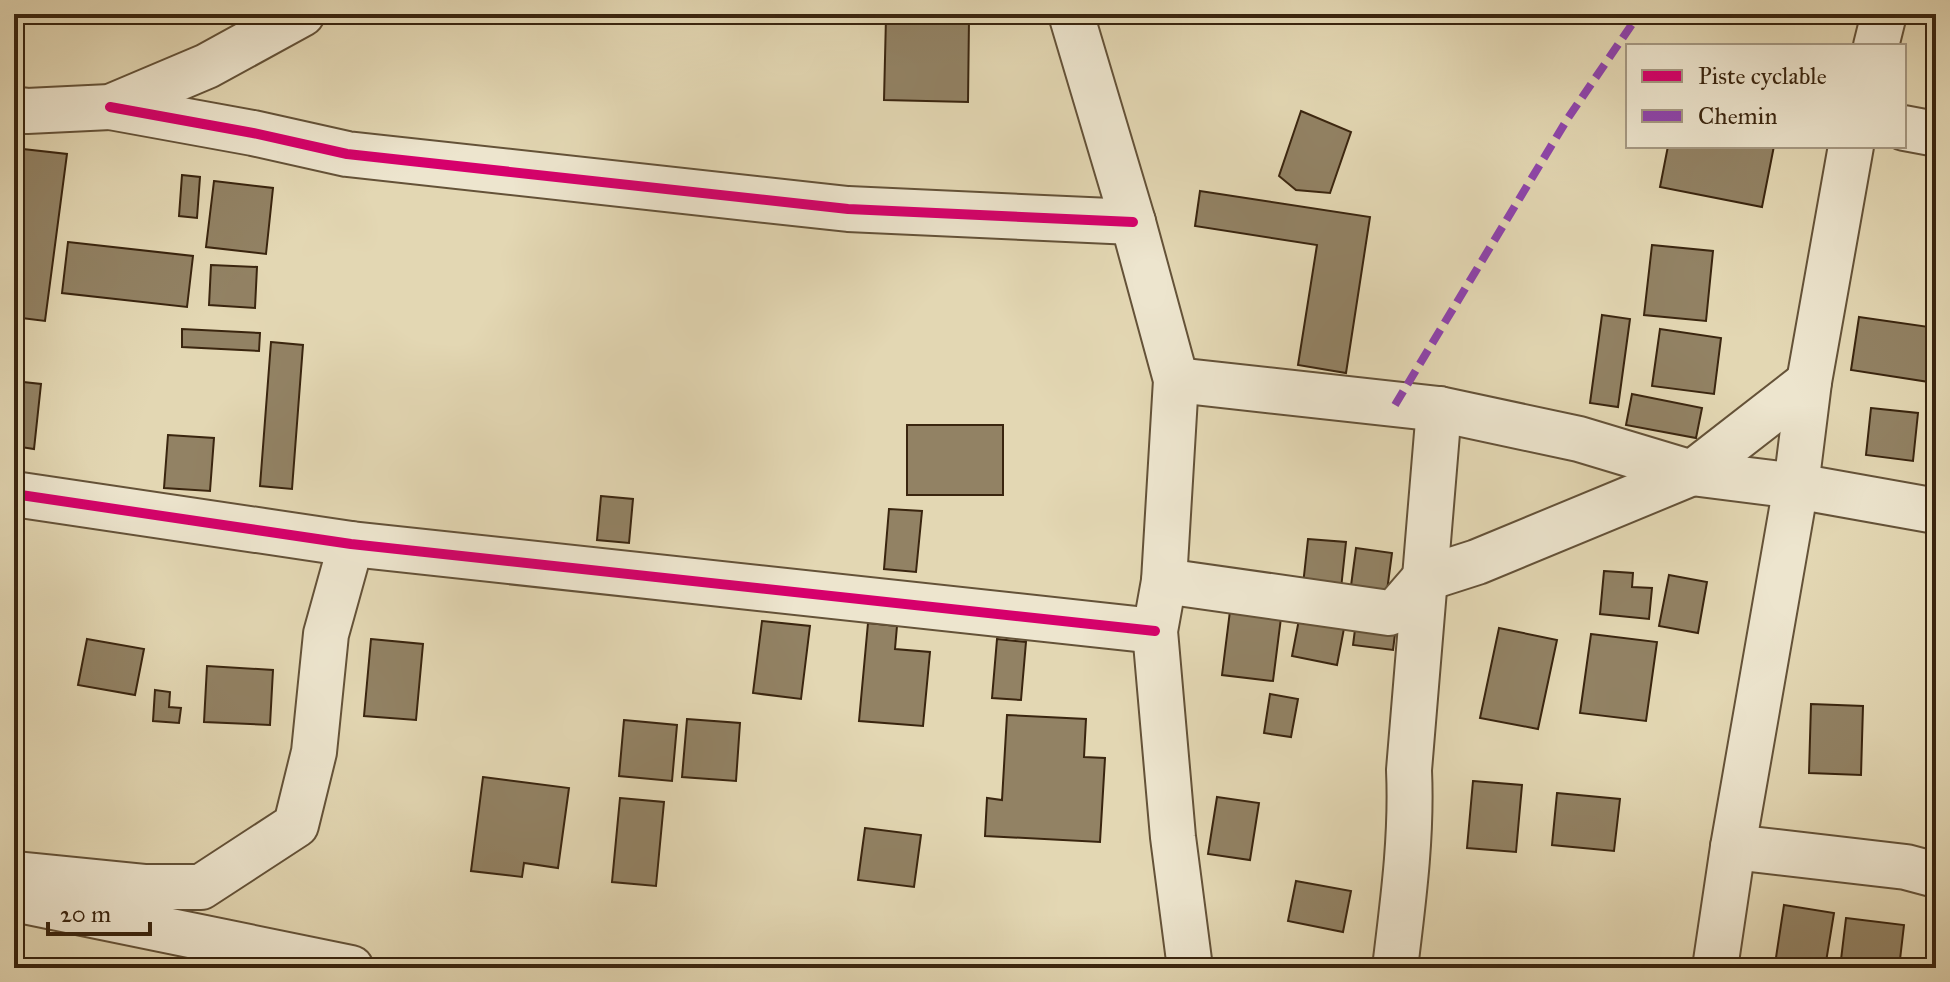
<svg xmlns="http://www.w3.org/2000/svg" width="1950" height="982" font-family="'IM FELL Great Primer',serif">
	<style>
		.building { fill: #928264; stroke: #3a250f; stroke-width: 2 }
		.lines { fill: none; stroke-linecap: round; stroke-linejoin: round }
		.minor-casing { stroke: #645238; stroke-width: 48 }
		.minor { stroke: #ede5ce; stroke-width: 44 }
		.quiet { stroke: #8e44ad; stroke-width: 8; stroke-dasharray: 16 8; stroke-linecap: butt }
		.cycleway-casing { stroke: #ede5ce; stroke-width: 15 }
		.cycleway { stroke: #d6006c; stroke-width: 10 }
	</style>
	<rect width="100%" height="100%" fill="#e3d7b3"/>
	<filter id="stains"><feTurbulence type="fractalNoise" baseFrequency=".0025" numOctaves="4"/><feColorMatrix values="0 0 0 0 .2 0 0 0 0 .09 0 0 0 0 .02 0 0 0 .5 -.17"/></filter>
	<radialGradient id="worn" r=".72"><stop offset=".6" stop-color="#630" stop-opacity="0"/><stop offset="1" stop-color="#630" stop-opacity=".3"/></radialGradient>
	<g class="building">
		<path d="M886 17 969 19 968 102 884 100Z"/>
		<path d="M1301 111 1351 132 1330 193 1296 190 1279 176Z"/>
		<path d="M1668 146H1774L1762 207 1660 187Z"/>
		<path d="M14 148 67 154 45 321 14 317Z"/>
		<path d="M182 175 200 177 197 218 179 216Z"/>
		<path d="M214 181 273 188 266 254 206 247Z"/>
		<path d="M1200 191 1370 217 1346 373 1298 365 1317 245 1195 226Z"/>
		<path d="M68 242 193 256 187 307 62 293Z"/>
		<path d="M1652 245 1713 251 1706 321 1644 315Z"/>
		<path d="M211 265 257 267 255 308 209 305Z"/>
		<path d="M1602 315 1630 319 1618 407 1590 403Z"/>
		<path d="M1859 317 1936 328 1929 382 1851 370Z"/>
		<path d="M182 329 260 333 259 351 182 347Z"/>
		<path d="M1660 329 1721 338 1714 394 1652 386Z"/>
		<path d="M271 342 303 345 292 489 260 486Z"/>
		<path d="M14 381 41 384 34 449 14 446Z"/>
		<path d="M1632 394 1702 408 1696 438 1626 425Z"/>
		<path d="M1871 408 1918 413 1913 461 1866 455Z"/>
		<rect x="907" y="425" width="96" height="70"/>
		<path d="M168 435 214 438 210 491 164 488Z"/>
		<path d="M601 496 633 499 629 543 597 540Z"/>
		<path d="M889 509 922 511 916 572 884 569Z"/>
		<path d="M1308 539 1346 542 1340 598 1302 594Z"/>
		<path d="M1356 548 1392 553 1385 606 1349 601Z"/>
		<path d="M1604 571 1633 573 1632 587 1652 588 1649 619 1600 614Z"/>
		<path d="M1669 575 1707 582 1698 633 1659 626Z"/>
		<path d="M1232 595 1283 602 1273 681 1222 675Z"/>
		<path d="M1301 609 1346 618 1337 665 1292 656Z"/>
		<path d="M1357 614 1397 618 1393 650 1353 645Z"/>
		<path d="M762 621 810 626 801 699 753 693Z"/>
		<path d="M868 623 897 626 895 649 930 652 923 726 859 721Z"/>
		<path d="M1499 628 1557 640 1538 729 1480 718Z"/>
		<path d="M1591 634 1657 642 1646 721 1580 713Z"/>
		<path d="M87 639 144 649 135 695 78 685Z"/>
		<path d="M371 639 423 644 416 720 364 716Z"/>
		<path d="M997 639 1026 642 1021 700 992 698Z"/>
		<path d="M207 666 273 670 270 725 204 722Z"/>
		<path d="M155 690 170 692 169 707 181 708 179 723 153 721Z"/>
		<path d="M1270 694 1298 699 1291 737 1264 733Z"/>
		<path d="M1811 704 1863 706 1861 775 1809 773Z"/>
		<path d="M1007 715 1086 719 1084 757 1105 758 1100 842 985 836 987 798 1002 800Z"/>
		<path d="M687 719 740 723 736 781 682 777Z"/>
		<path d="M624 720 677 725 672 781 619 776Z"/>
		<path d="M483 777 569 788 558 868 524 863 522 877 471 871Z"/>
		<path d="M1473 781 1522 785 1516 852 1467 848Z"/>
		<path d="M1557 793 1620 799 1614 851 1552 845Z"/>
		<path d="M1217 797 1259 803 1250 860 1208 854Z"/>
		<path d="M620 798 664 802 656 886 612 882Z"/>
		<path d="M865 828 921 835 914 887 858 880Z"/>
		<path d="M1296 881 1351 891 1343 932 1288 921Z"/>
		<path d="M1784 905 1834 913 1825 968 1775 964Z"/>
		<path d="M1846 918 1904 925 1899 968H1840Z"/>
	</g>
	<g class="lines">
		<defs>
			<g id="minor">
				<path d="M1071 14 1133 222 1176 380 1164 581 1155 631 1173 837 1190 968"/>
				<path d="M1876 46 1884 14"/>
				<path d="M110 107 253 133 347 154 848 209 1133 222"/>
				<path d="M14 109 27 111 110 107 207 66 302 14"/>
				<path d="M1904 128 1936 134"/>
				<path d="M1176 380 1439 409 1579 439 1692 473 1796 486 1936 511"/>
				<path d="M14 494 351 544 1155 631"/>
				<path d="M1164 581 1389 613 1398 609 1424 579 1477 562 1692 473 1809 382"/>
				<path d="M1733 847 1906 867 1936 875"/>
				<path d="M14 874 144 887H201L296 825 314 752 326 634 351 544"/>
				<path d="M14 899 351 968"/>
				<path d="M1395 968C1403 902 1412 837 1409 770L1439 409"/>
				<path d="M1715 968 1733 847 1796 486 1809 382 1851 146"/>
			</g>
		</defs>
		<use href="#minor" class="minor-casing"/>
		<use href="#minor" class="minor"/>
		<path class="quiet" d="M1395 405 1568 118 1639 14"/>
		<defs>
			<g id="cycleway">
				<path d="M110 107 253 133 347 154 848 209 1133 222"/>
				<path d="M14 494 351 544 1155 631"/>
			</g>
		</defs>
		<use href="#cycleway" class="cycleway-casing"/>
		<use href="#cycleway" class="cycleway"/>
	</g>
	<rect width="1950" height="982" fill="none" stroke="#e3d7b3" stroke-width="48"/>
	<rect x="16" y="16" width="1918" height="950" fill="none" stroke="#3a250f" stroke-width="4"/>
	<rect x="24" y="24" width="1902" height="934" fill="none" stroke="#3a250f" stroke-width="2"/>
	<rect x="1626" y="44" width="280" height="104" fill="#ede5ce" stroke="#a59882" stroke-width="2"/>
	<rect x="1642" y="70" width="40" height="12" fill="#d6006c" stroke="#a59882" stroke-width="2"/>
	<text x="1698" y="84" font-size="24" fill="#3a250f">Piste cyclable</text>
	<rect x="1642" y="110" width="40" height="12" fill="#8e44ad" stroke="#a59882" stroke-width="2"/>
	<text x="1698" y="124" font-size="24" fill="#3a250f">Chemin</text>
	<path d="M48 922v12h102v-12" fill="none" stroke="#3a250f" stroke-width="4"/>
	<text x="60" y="922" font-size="24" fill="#3a250f" stroke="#ede5ce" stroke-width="6" paint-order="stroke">20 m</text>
	<rect width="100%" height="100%" filter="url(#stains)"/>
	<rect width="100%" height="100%" fill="url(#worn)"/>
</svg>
